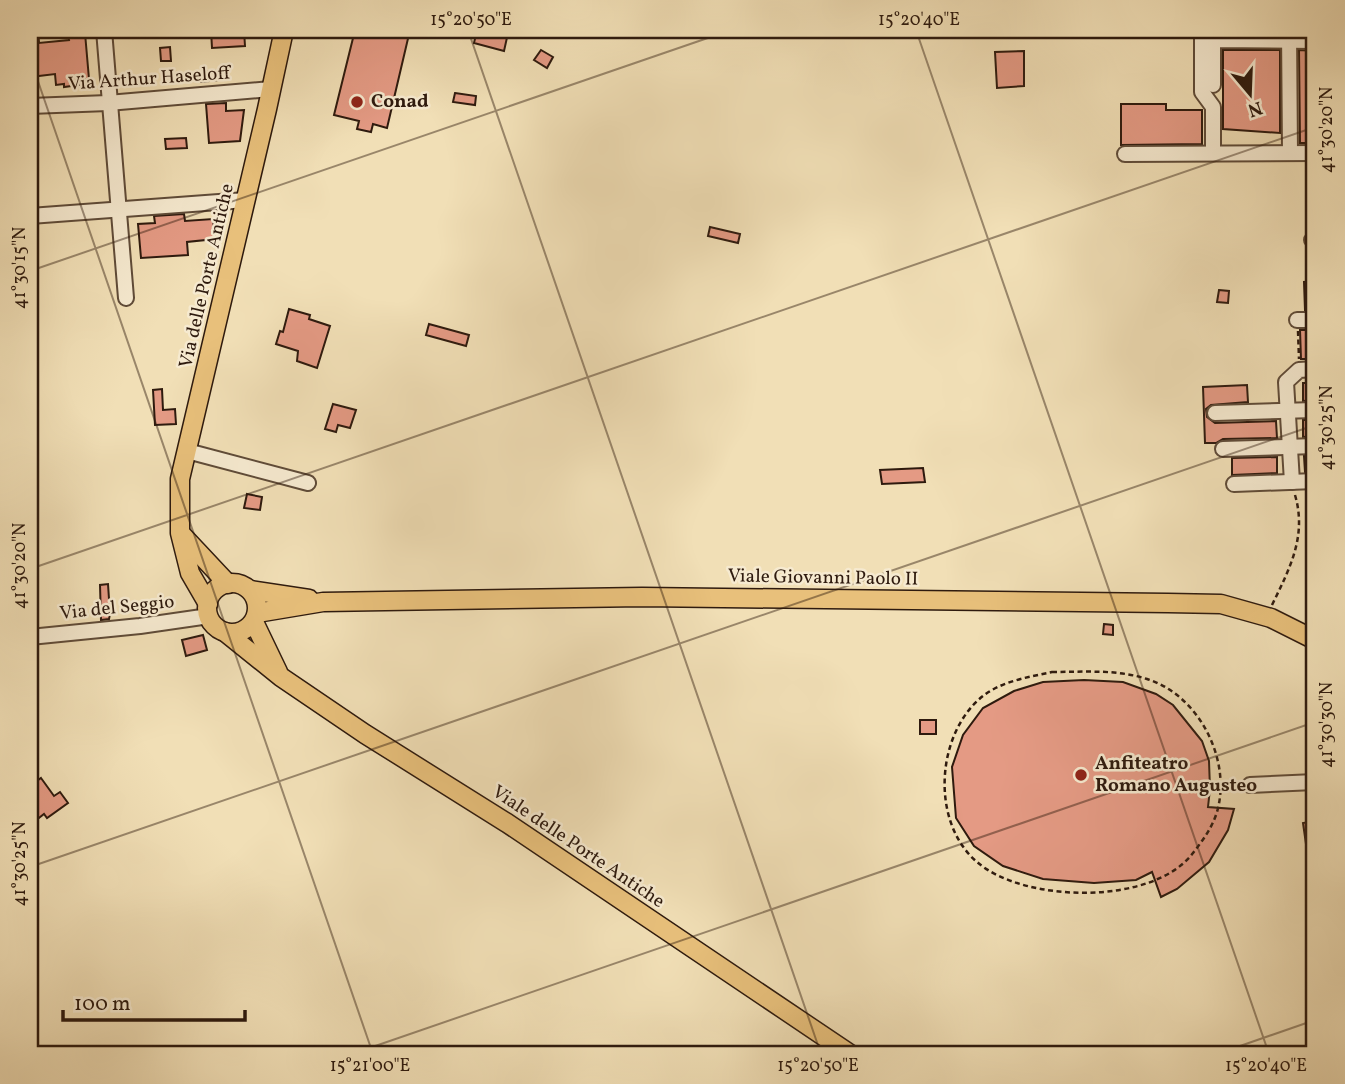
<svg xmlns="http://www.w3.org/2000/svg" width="1345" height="1084" font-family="Vollkorn,serif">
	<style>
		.building { fill: #e49a84; stroke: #2e1a0e; stroke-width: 2 }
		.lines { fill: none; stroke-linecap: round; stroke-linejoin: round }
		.minor-casing { stroke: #5f4b38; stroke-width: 18 }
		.major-casing { stroke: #2e1a0e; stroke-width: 21 }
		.path { stroke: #2e1a0e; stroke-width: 2.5; stroke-dasharray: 5 3.5; stroke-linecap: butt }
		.minor { stroke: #f6ead0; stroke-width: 14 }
		.major { stroke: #e8c07b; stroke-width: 18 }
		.ticks { fill: none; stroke: #2e1a0e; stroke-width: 2; stroke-opacity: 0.45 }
		.poi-dot { fill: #8f2418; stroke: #f6ead0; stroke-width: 2.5 }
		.labels { text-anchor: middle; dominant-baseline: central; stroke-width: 5; stroke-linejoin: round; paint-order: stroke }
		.street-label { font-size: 19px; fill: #2e1a0e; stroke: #f6ead0 }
		.poi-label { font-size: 19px; font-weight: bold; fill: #2e1a0e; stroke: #f6ead0; text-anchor: start }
		.neatline { fill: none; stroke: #2e1a0e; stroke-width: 2.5 }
		.ticks-label { font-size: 18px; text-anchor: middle; fill: #2e1a0e }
	</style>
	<rect width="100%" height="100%" fill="#f1dfb6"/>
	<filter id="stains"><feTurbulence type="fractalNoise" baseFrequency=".00286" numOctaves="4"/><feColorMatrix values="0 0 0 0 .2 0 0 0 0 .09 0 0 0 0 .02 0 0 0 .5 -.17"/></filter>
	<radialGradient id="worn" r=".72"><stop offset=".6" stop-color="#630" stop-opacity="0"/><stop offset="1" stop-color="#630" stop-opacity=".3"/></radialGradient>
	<g class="building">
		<path d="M30 30H38L39 43 69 40 68 35 85 33 89 79 78 80 79 85 64 87V84L56 85 55 74 30 77Z"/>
		<path d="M211 30H244L245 46 212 48Z"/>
		<path d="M355 30H410L387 128 373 124 371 132 357 129 359 121 334 115Z"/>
		<path d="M477 30H497L508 33 504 51 474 43Z"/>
		<path d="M170 47 171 61H161L160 48Z"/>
		<path d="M541 50 553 57 547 68 534 60Z"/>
		<path d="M1223 50H1280V133L1223 129Z"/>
		<path d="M1299 50 1315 51V143H1300Z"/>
		<path d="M1024 51V86L997 88 995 52Z"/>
		<path d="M217 70 218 80 201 82 199 72Z"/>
		<path d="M455 93 476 96 475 105 453 102Z"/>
		<path d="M226 103V111L244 110 240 141 209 143 206 104Z"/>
		<path d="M1121 104H1166V110H1202V144L1121 145Z"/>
		<path d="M186 138 187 148 166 149 165 139Z"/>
		<path d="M184 214 185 221 213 219 215 239 187 242 188 255 141 258 138 224 155 223 154 216Z"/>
		<path d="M710 227 740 234 738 243 708 236Z"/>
		<path d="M1315 281V310H1305L1304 282Z"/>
		<path d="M1219 290 1229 291 1228 303 1217 302Z"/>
		<path d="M289 309 310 315 309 319 330 326 317 368 297 361 298 351 276 344 280 331 283 332Z"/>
		<path d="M429 324 469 335 466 346 426 335Z"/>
		<path d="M1300 330H1315L1314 359H1301Z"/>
		<path d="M1303 383H1315V400L1303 401Z"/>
		<path d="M1247 385 1248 402 1211 405 1206 409 1207 417 1215 423 1276 421 1277 438 1223 439 1216 443H1205L1203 387Z"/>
		<path d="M162 389 163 410 175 409 176 424 155 425 153 390Z"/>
		<path d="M333 404 356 410 350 428 338 425 336 432 325 429Z"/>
		<path d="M1303 420H1315V436L1303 437Z"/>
		<path d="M1304 456H1315V471L1305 472Z"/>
		<path d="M1277 457V473L1232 475V458Z"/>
		<path d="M923 468 925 482 882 484 880 470Z"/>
		<path d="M247 494 262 497 260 510 244 508Z"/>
		<path d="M108 584 110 614 109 619 101 620 100 585Z"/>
		<path d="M1104 624 1113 625V635L1103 634Z"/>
		<path d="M203 635 207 650 186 656 182 640Z"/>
		<path d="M1084 680 1123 682 1156 694 1173 705 1202 741 1209 761 1210 789 1208 807 1234 809 1228 830 1209 862 1177 889 1161 897 1152 872 1136 880 1094 883 1043 879 1003 866 974 846 956 818 952 767 963 735 983 708 1014 691 1043 682Z"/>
		<rect x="920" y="720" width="16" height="14"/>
		<path d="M41 778 54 796 60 792 68 803 47 818 44 814 30 825V786Z"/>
		<path d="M1315 821V842L1306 844 1303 823Z"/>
	</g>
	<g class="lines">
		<defs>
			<g id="minor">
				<path d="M104 30 126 298"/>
				<path d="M1202 30V92L1213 107V153"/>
				<path d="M1289 30 1290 153"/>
				<path d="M1213 85V40L1315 41"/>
				<path d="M30 106 108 103 271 89"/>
				<path d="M1125 154 1315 153"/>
				<path d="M30 216 246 200"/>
				<path d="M1312 240H1315"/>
				<path d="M1297 320H1315"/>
				<path d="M1215 413 1315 410"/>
				<path d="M1223 449 1315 446"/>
				<path d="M187 451 308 483"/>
				<path d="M1292 482 1286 382 1299 370 1315 369"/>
				<path d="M1234 484 1315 481"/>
				<path d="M30 637 140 626 209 616"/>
				<path d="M1250 785 1315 782"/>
			</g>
			<g id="major">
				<path d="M182 535 228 584"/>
				<circle cx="232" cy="608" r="25"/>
				<path d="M250 590 309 599"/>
				<path d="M208 604 190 573 180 533V479L267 109 284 30"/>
				<path d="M257 613 323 602 642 597 1168 603 1221 604 1271 618 1315 640"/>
				<path d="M254 622 278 672"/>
				<path d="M225 632 281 677 365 734 507 823 850 1054"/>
			</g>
		</defs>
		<use href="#minor" class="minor-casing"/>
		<use href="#major" class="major-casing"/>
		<g class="path">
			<path d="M1298 331 1299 359"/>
			<path d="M1272 605C1290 568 1307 536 1295 495"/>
			<path d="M1052 672C1084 672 1116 669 1147 679 1199 695 1232 760 1217 812 1212 828 1203 840 1193 853 1153 906 1024 903 977 862 930 822 936 733 983 696 1002 681 1029 677 1052 672Z"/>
			<path d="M1219 786 1237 785"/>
		</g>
		<use href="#minor" class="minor"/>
		<use href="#major" class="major"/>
	</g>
	<path class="ticks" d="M468 30 821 1054M916 30 1269 1054M30 58 373 1054M30 271 731 30M30 569 1315 127M30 867 1315 425M352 1054 1315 722M1217 1054 1315 1020"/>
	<g class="poi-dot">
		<circle cx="357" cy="102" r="7"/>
		<circle cx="1081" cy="775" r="7"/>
	</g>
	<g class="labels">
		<g class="street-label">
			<text transform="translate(149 79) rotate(-4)">Via Arthur Haseloff</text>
			<text transform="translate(207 276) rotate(-77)">Via delle Porte Antiche</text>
			<text transform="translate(823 578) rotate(1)">Viale Giovanni Paolo II</text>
			<text transform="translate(117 608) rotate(-6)">Via del Seggio</text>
			<text transform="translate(578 847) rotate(34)">Viale delle Porte Antiche</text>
		</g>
		<g class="poi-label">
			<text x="371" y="102">Conad</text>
			<text x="1095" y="764">Anfiteatro<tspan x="1095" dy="22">Romano Augusteo</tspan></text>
		</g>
	</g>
	<rect width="1345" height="1084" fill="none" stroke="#f1dfb6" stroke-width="77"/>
	<g transform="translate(1250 94) rotate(161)" stroke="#f6ead0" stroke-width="5" paint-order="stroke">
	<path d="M0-5L12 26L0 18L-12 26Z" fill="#2e1a0e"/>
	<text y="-10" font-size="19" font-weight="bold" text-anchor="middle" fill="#2e1a0e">N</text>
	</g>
	<path d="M63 1010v10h182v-10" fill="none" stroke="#2e1a0e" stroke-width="3.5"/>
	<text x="74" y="1010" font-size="21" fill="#2e1a0e" stroke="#f6ead0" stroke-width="5" paint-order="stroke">100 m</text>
	<rect x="38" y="38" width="1268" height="1008" class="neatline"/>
	<g class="ticks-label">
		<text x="471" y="25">15°20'50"E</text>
		<text x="919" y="25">15°20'40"E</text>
		<text transform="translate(1326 130) rotate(-90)" y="6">41°30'20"N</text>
		<text transform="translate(19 268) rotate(-90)" y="6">41°30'15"N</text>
		<text transform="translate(1326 428) rotate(-90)" y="6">41°30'25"N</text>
		<text transform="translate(19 566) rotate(-90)" y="6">41°30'20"N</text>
		<text transform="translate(1326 725) rotate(-90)" y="6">41°30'30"N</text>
		<text transform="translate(19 864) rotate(-90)" y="6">41°30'25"N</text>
		<text x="370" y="1071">15°21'00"E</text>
		<text x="818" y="1071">15°20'50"E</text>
		<text x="1266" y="1071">15°20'40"E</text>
	</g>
	<rect width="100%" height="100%" filter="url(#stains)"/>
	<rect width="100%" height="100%" fill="url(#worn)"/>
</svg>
